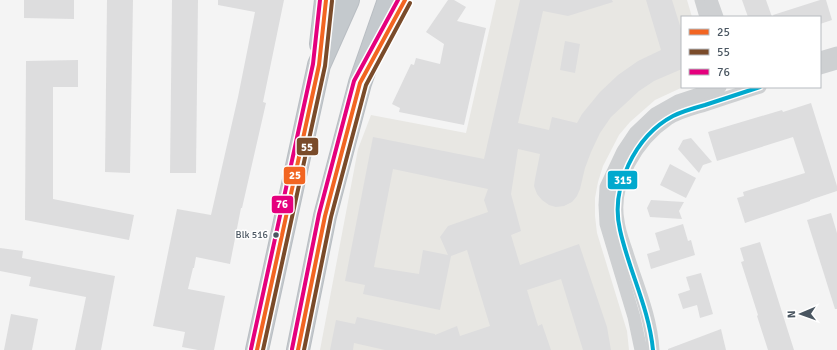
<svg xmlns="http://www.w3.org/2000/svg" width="837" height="350" font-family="Signika,sans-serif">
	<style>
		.commercial { fill: #e8e7e3 }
		.building { fill: #ddddde; fill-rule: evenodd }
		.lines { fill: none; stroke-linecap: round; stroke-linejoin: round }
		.trunk-casing { stroke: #b9bec3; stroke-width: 24 }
		.minor { stroke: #ced0d2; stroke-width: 13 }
		.trunk { stroke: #c4c9cd; stroke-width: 22 }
		.bus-1-casing { stroke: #fff; stroke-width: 7 }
		.bus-2-casing { stroke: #fff; stroke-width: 7 }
		.bus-3-casing { stroke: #fff; stroke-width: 7 }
		.bus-4-casing { stroke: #fff; stroke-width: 7 }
		.bus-1 { stroke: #f26522; stroke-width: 4 }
		.bus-2 { stroke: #7a4b2a; stroke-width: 4 }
		.bus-3 { stroke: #e5007d; stroke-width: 4 }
		.bus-4 { stroke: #00a9ce; stroke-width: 4 }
		.bus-dot { fill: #4a5661; stroke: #fff; stroke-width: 1.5 }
		.labels { text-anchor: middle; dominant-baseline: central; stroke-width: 3; stroke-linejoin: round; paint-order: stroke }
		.bus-label { font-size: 10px; fill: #4a5661; stroke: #fff; text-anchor: end }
		.line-badge { stroke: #fff; stroke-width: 1.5 }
		.badge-label { font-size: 11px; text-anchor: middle; font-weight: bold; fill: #fff }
	</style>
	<rect width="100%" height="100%" fill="#f4f4f4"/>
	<path class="commercial" d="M496 0H687L692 17H682V87H683L655 100 630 122 619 135 603 166 598 182 595 198V216L597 233 627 331 629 350H320L358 149 371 115 466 133Z"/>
	<g class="building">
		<path d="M24 0H74V19L24 18Z"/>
		<path d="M107 0H133L130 173 105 172Z"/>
		<path d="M172 0H198L196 173H170Z"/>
		<path d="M218 0H284L263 102 266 103 242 208H241L230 264 196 257 194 268H193L188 289 225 296 214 350H198L182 347 185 332 153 326 177 209 211 215 238 97 255 12 218 5Z"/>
		<path d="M448 0H454L466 7 457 21 486 28 464 125 399 112 400 108 392 104 411 64 414 65 416 58 440 64 444 44 426 32Z"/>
		<path d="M520 0H612L613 2 568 16 543 11 518 123 549 130 552 117 577 123 582 114 600 92 618 75 638 61 661 50 646 0H672L682 32V69L654 81 639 91 611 117 600 133 591 152 585 168 580 189 577 196 572 202 564 206 556 207 549 205 542 200 537 194 534 186 535 179 540 154 518 149 511 194 521 231 511 235 520 265 579 244 607 327 611 350H583L561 279 527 290 538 326 542 324 551 350H385L354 343 353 350H330L336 320 355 324 357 317 435 334V335L457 326 460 336 490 326 467 250 451 256 440 310 363 294 365 285 345 281 373 137 484 159ZM393 169 488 189 484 200 488 212 448 226 440 237 448 255 423 250 419 274 374 267Z"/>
		<path d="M742 0H766L772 17H748Z"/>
		<path d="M820 0H826L832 20 820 24V17H774L773 15Z"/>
		<path d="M565 41 580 44 575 73 560 70Z"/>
		<path d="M78 60V87H53V199L134 215 129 240 25 220 26 61Z"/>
		<path d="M811 103 837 186V191L810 200V201L745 223 737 198 744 196 743 192 805 173 793 137 717 161 708 132 782 110 783 112Z"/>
		<path d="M691 138 712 162 703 165 699 173 678 149 683 140Z"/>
		<path d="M670 164 696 178 686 198 660 185Z"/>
		<path d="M651 200 684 202 679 211 682 219 650 217 647 208Z"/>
		<path d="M831 213 837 233V309H835L807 220Z"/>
		<path d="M683 224 688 241 691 240 695 255 651 269 647 254 660 250 655 233Z"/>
		<path d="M760 242 787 328 794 350H768L757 316 758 315 741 262 744 261 740 248Z"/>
		<path d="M0 248 23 251 22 258 115 276 101 350H75L86 297 29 286 31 277 0 271Z"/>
		<path d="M701 273 713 314 700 318 697 305 683 309 678 294 690 290 686 277Z"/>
		<path d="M11 314 38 319 32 350H4Z"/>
		<path d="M721 329 726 350H668V349Z"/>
	</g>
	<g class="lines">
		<defs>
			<g id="trunk">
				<path d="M321 44 326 0"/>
				<path d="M257 350 319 65 348 0"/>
				<path d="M298 350 325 216 360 83 389 0"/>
			</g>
		</defs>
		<use href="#trunk" class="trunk-casing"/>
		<g class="minor">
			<path d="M701 0 706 17"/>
			<path d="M711 0 717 17"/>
			<path d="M820 58 837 53"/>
			<path d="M820 68 837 63"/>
			<path d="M641 350 634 317 606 224 605 205 606 187 623 151 635 133 655 114 678 101 720 87"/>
			<path d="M653 350C651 315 636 283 626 250 623 241 619 231 618 221 611 183 637 140 668 119 679 112 692 109 705 105 723 99 741 93 760 87"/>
		</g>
		<use href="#trunk" class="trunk"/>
		<defs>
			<g id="bus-1">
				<path d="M257 350 319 65 326 0"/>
				<path d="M298 350 325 216 360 83 405 0"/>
			</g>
			<g id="bus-2">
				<path d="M263 350 325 66 332 1"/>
				<path d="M304 350 331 217 366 85 410 3"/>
			</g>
			<g id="bus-3">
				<path d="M251 349 313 64 320 0"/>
				<path d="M292 349 319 214 354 81 398 0"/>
			</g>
			<path id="bus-4" d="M653 350C649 308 629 271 620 230 610 188 635 136 673 116 683 111 694 108 705 105 723 99 742 93 760 87"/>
		</defs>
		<use href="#bus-1" class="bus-1-casing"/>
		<use href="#bus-2" class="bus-2-casing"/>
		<use href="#bus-3" class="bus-3-casing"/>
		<use href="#bus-4" class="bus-4-casing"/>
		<use href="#bus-1" class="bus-1"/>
		<use href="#bus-2" class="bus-2"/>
		<use href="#bus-3" class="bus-3"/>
		<use href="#bus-4" class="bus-4"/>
	</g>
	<circle class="bus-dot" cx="276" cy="235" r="3.5"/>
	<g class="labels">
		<g class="bus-label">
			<text x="268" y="235">Blk 516</text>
		</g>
	</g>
	<g class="line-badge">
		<rect x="296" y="137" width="23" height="19" rx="4" fill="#7a4b2a"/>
		<rect x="283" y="166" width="23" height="19" rx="4" fill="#f26522"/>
		<rect x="607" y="170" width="31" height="20" rx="4" fill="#00a9ce"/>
		<rect x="271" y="195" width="23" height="19" rx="4" fill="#e5007d"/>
	</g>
	<g class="badge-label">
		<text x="307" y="151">55</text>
		<text x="295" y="179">25</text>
		<text x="623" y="184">315</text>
		<text x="282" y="208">76</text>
	</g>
	<rect x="681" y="16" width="140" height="72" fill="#ffffff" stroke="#b7bbc0"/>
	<rect x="689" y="29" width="20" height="6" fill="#f26522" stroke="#b7bbc0"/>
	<text x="717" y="36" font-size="12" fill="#4a5661">25</text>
	<rect x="689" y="49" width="20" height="6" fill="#7a4b2a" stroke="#b7bbc0"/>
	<text x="717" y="56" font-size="12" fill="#4a5661">55</text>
	<rect x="689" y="69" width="20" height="6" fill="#e5007d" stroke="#b7bbc0"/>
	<text x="717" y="76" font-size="12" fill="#4a5661">76</text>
	<g transform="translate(801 314) rotate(268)" stroke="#ffffff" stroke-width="3" paint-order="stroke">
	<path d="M0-3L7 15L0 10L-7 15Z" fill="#4a5661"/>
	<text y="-6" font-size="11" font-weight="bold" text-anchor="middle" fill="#4a5661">N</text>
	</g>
</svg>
